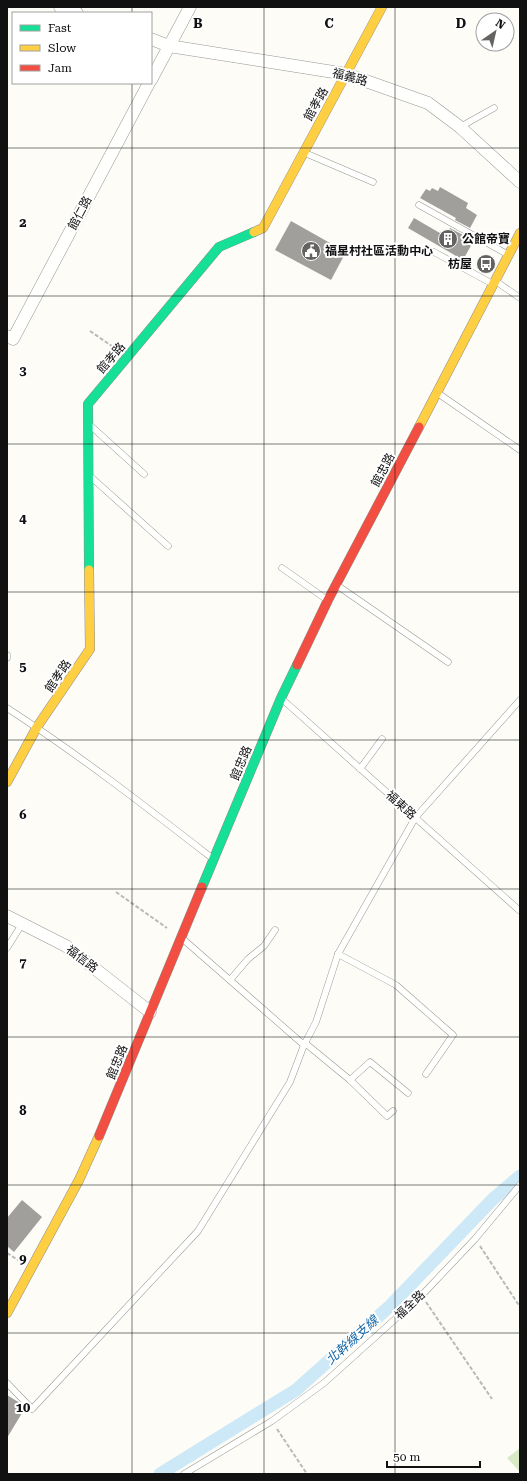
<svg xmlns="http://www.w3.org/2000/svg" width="527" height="1481" font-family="'Roboto Serif','Noto Sans TC',serif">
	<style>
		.forest { fill: #d8eac5 }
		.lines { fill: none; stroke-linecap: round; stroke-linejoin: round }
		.canal { stroke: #cde8f7; stroke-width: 13 }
		.building { fill: #a19f9c }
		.lane-casing { stroke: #979795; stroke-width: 7 }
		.street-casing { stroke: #979795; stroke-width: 13 }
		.fast-casing { stroke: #8e8d8b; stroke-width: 10 }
		.slow-casing { stroke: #8e8d8b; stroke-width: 10 }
		.jam-casing { stroke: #8e8d8b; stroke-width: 10 }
		.path { stroke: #b9b9b8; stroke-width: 2; stroke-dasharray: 4 2; stroke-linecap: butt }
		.lane { stroke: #fffffe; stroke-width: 6 }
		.street { stroke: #fffffe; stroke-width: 12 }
		.fast { stroke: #16e098; stroke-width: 9 }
		.slow { stroke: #ffcf43; stroke-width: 9 }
		.jam { stroke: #f24e42; stroke-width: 9 }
		.grid { fill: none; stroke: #111; stroke-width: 1; stroke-opacity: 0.55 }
		.labels { text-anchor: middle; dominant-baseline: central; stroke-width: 4; stroke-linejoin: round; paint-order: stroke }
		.street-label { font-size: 12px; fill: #111; stroke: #fff }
		.poi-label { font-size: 12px; font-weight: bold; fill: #111; stroke: #fff; text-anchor: start }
		.water-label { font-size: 13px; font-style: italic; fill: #1768a6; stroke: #fff }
		.grid-label { font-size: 13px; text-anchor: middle; font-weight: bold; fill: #111; stroke: #fff; stroke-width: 4; stroke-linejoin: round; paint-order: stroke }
	</style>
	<rect width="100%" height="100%" fill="#fdfcf7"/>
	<path class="forest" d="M520 1448V1472L507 1458Z"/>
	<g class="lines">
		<path class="canal" d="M160 1474 296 1390 390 1306 493 1199 520 1176"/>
	</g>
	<g class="building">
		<path d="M440 187 468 203 466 208 477 215 470 228 455 220 456 218 420 198 426 189 430 191 432 188 438 191Z"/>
		<path d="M414 218 445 236 450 228 465 236V237L473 242 463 260 408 228Z"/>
		<path d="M291 221 346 252 331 280 275 250Z"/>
		<path d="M22 1200 42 1217 14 1252 7 1246V1218Z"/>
		<path d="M7 1395 20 1403 25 1408 7 1438Z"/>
	</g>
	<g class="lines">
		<defs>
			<g id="lane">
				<path d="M460 127 494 108"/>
				<path d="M305 153 373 182"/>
				<path d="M419 205 507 254"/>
				<path d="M434 252 491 283"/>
				<path d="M497 282 520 298"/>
				<path d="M439 394 520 450"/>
				<path d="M92 427 144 474"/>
				<path d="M92 478 168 546"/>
				<path d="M282 568 326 599"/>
				<path d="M338 586 448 662"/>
				<path d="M7 655V658"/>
				<path d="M282 699 520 911"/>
				<path d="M7 708C78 754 145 806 212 858"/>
				<path d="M360 769 382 739"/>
				<path d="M184 940 304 1045"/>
				<path d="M7 948 22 924"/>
				<path d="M338 954 396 985 453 1035 426 1074"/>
				<path d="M230 980 248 959 264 946 275 930"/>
				<path d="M305 1043 350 1080 387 1116 393 1111"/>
				<path d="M350 1080 370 1062 408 1093"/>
				<path d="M7 1383 32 1409 198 1231 290 1082 304 1045 316 1022 338 954 415 818 520 700"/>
				<path d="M184 1474 272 1421 324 1383 422 1295 475 1239 520 1185"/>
			</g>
			<g id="street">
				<path d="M60 7 77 13"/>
				<path d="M151 39 169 46 346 74 428 103 460 127 520 182"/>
				<path d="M151 80 190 7"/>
				<path d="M7 336 13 339 149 83"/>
				<path d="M7 916 66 946 150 1012"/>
			</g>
			<g id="fast">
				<path d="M89 570 88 404 219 247 254 232"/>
				<path d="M202 887 281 698 297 665"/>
			</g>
			<g id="slow">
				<path d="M254 232 263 228 382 7"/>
				<path d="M419 427 520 233"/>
				<path d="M7 782 37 727 90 649 89 570"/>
				<path d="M7 1313 79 1180 99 1136"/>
			</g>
			<g id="jam">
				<path d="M297 665 328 600 419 427"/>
				<path d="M99 1136 202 887"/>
			</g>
		</defs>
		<use href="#lane" class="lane-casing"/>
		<use href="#street" class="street-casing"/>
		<use href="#fast" class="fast-casing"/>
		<use href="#slow" class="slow-casing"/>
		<use href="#jam" class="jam-casing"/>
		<g class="path">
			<path d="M90 331 116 349"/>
			<path d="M116 892 167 928"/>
			<path d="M480 1246 520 1307"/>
			<path d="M7 1253 18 1260"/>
			<path d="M426 1302 492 1399"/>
			<path d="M277 1429 307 1474"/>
		</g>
		<use href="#lane" class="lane"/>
		<use href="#street" class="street"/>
		<use href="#fast" class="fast"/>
		<use href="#slow" class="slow"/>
		<use href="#jam" class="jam"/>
	</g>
	<path class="grid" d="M132 7V13M264 7V1474M395 7V1474M132 83V1474M7 148H520M7 296H520M7 444H520M7 592H520M7 740H520M7 889H520M7 1037H520M7 1185H520M7 1333H520"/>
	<defs>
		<symbol id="building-disc" viewBox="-11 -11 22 22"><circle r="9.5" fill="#646362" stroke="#fff"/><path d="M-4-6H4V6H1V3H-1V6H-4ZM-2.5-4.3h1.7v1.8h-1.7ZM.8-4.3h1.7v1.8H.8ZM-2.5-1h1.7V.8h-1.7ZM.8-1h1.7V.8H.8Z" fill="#fff"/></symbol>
		<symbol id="civic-disc" viewBox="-11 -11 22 22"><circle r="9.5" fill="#646362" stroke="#fff"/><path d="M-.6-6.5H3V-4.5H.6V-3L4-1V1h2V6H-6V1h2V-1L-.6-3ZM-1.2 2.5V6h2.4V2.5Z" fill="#fff"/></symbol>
		<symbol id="bus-disc" viewBox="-11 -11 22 22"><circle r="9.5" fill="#646362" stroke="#fff"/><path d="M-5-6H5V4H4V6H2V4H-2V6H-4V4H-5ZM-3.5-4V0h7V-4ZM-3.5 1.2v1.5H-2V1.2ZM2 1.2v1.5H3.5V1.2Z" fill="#fff"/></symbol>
	</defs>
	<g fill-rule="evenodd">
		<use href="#building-disc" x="437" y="228" width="22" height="22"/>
		<use href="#civic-disc" x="300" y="240" width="22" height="22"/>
		<use href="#bus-disc" x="475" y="253" width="22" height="22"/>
	</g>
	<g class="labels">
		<g class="street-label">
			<text transform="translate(350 77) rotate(15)">福義路</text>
			<text transform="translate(316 104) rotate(-61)">館孝路</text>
			<text transform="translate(80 213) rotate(-62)">館仁路</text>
			<text transform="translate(111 358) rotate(-50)">館孝路</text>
			<text transform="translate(383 470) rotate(-62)">館忠路</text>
			<text transform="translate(58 676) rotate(-56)">館孝路</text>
			<text transform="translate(241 763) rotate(-67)">館忠路</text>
			<text transform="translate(401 805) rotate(42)">福東路</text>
			<text transform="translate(82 959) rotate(37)">福信路</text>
			<text transform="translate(117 1062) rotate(-68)">館忠路</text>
			<text transform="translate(410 1305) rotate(-43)">福全路</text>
		</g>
		<g class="poi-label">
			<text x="462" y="239">公館帝寶</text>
			<text x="325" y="251">福星村社區活動中心</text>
			<text x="472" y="264" text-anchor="end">枋屋</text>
		</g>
		<g class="water-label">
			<text transform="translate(352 1340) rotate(-42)">北幹線支線</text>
		</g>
	</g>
	<g class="grid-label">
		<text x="198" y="28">B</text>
		<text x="329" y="28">C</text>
		<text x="461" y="28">D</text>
		<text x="23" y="227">2</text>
		<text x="23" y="375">3</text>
		<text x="23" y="523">4</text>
		<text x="23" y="671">5</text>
		<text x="23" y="819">6</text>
		<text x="23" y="967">7</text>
		<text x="23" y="1115">8</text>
		<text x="23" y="1263">9</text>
		<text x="23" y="1412">10</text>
	</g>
	<rect width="527" height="1481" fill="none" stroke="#111111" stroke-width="16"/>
	<rect x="12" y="12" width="140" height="72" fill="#ffffff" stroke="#a0a0a0"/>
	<rect x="20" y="25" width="20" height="6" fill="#16e098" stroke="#a0a0a0"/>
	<text x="48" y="32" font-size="12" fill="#111111">Fast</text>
	<rect x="20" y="45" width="20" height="6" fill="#ffcf43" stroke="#a0a0a0"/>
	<text x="48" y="52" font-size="12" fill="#111111">Slow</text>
	<rect x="20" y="65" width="20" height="6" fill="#f24e42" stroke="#a0a0a0"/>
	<text x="48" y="72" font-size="12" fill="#111111">Jam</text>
	<g transform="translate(495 32) rotate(34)"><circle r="19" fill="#ffffff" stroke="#a0a0a0"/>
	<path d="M0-3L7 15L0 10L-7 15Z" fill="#646362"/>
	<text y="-6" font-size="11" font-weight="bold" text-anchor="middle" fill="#111111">N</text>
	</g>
	<path d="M387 1461v6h93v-6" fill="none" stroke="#111111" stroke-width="2"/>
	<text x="393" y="1461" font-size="12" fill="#111111" stroke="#ffffff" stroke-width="3" paint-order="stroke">50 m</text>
</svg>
